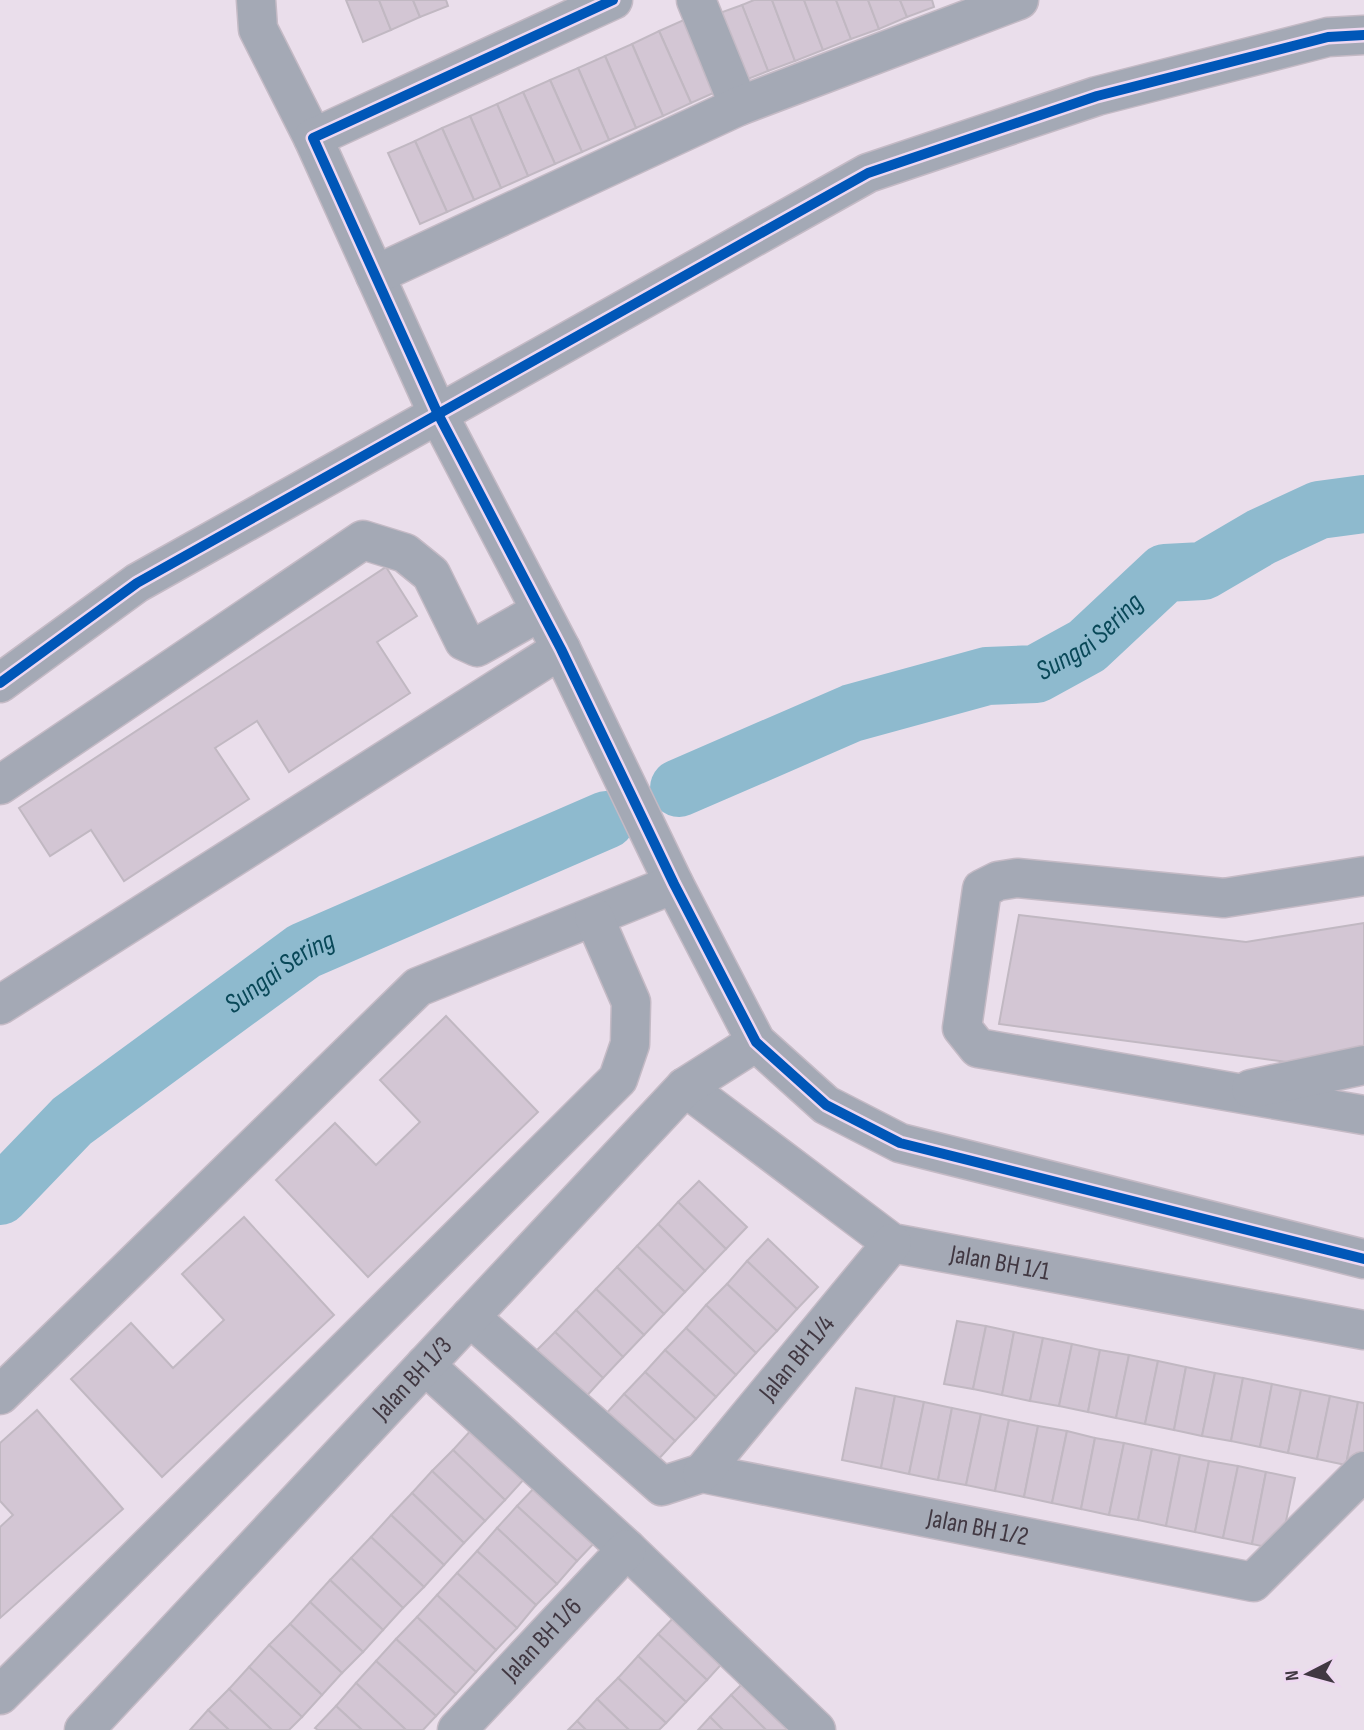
<svg xmlns="http://www.w3.org/2000/svg" width="1364" height="1730" font-family="'Sofia Sans Condensed',sans-serif">
	<style>
		.lines { fill: none; stroke-linecap: round; stroke-linejoin: round }
		.river { stroke: #8ebace; stroke-width: 58 }
		.building { fill: #d3c6d4; stroke: #c1b8c2; stroke-width: 2 }
		.minor-casing { stroke: #c4bac5; stroke-width: 41 }
		.minor { stroke: #a4a9b5; stroke-width: 38 }
		.cycleway-casing { stroke: #eed8f1; stroke-width: 15 }
		.cycleway { stroke: #0057b8; stroke-width: 10 }
		.labels { text-anchor: middle; dominant-baseline: central; stroke-width: 5; stroke-linejoin: round; paint-order: stroke }
		.street-label { font-size: 26px; fill: #413842; stroke: #eed8f1 }
		.water-label { font-size: 28px; font-style: italic; fill: #094858; stroke: #eed8f1 }
	</style>
	<rect width="100%" height="100%" fill="#eadeeb"/>
	<g class="lines">
		<g class="river">
			<path id="s1" d="M679 788 852 713 987 676 1036 674 1087 646 1165 573 1203 571 1261 537 1319 510 1364 504"/>
			<path id="s2" d="M0 1196 72 1121 304 951 606 820"/>
		</g>
	</g>
	<g class="building">
		<path d="M346 0H379L391 30 363 42Z"/>
		<path d="M379 0H413L420 17 391 30Z"/>
		<path d="M413 0H446L448 6 420 17Z"/>
		<path d="M754 0H772L795 61 768 71 742 5Z"/>
		<path d="M772 0H804L823 50 795 61Z"/>
		<path d="M804 0H836L851 39 823 50Z"/>
		<path d="M836 0H868L879 29 851 39Z"/>
		<path d="M868 0H900L907 17 879 29Z"/>
		<path d="M900 0H932L934 7 907 17Z"/>
		<path d="M742 5 768 71 740 82 714 15Z"/>
		<path d="M686 19 718 91 691 103 659 31Z"/>
		<path d="M659 31 691 103 663 116 632 44Z"/>
		<path d="M632 44 663 116 636 128 605 56Z"/>
		<path d="M605 56 636 128 609 140 578 68Z"/>
		<path d="M578 68 609 140 582 152 550 80Z"/>
		<path d="M550 80 582 152 555 164 523 92Z"/>
		<path d="M523 92 555 164 528 176 497 104Z"/>
		<path d="M497 104 528 176 501 188 470 116Z"/>
		<path d="M470 116 501 188 474 200 442 128Z"/>
		<path d="M442 128 474 200 447 212 415 141Z"/>
		<path d="M415 141 447 212 420 224 388 153Z"/>
		<path d="M386 567 417 616 377 642 410 693 289 772 257 721 215 748 249 799 124 881 91 830 50 856 19 808Z"/>
		<path d="M1019 915 1246 942 1364 923V1051L1295 1063 999 1024Z"/>
		<path d="M446 1016 538 1112 368 1277 276 1180 335 1123 376 1165 420 1122 380 1080Z"/>
		<path d="M699 1181 747 1227 726 1249 678 1202Z"/>
		<path d="M678 1202 726 1249 705 1271 658 1224Z"/>
		<path d="M244 1217 334 1315 162 1477 71 1379 131 1323 173 1368 224 1320 182 1274Z"/>
		<path d="M658 1224 705 1271 685 1292 637 1246Z"/>
		<path d="M768 1239 818 1287 797 1309 747 1261Z"/>
		<path d="M637 1246 685 1292 664 1314 617 1267Z"/>
		<path d="M747 1261 797 1309 777 1331 727 1284Z"/>
		<path d="M617 1267 664 1314 644 1335 596 1289Z"/>
		<path d="M727 1284 777 1331 756 1353 706 1305Z"/>
		<path d="M596 1289 644 1335 623 1357 576 1310Z"/>
		<path d="M706 1305 756 1353 736 1375 686 1328Z"/>
		<path d="M576 1310 623 1357 603 1378 555 1332Z"/>
		<path d="M957 1321 986 1326 973 1389 944 1384Z"/>
		<path d="M986 1326 1014 1332 1002 1395 973 1389Z"/>
		<path d="M686 1328 736 1375 716 1397 665 1350Z"/>
		<path d="M555 1332 603 1378 583 1400 534 1353Z"/>
		<path d="M1014 1332 1043 1338 1030 1401 1002 1395Z"/>
		<path d="M1043 1338 1072 1344 1059 1406 1030 1401Z"/>
		<path d="M1072 1344 1100 1350 1088 1412 1059 1406Z"/>
		<path d="M665 1350 716 1397 696 1419 645 1372Z"/>
		<path d="M1100 1350 1129 1355 1116 1418 1088 1412Z"/>
		<path d="M1129 1355 1158 1361 1145 1424 1116 1418Z"/>
		<path d="M1158 1361 1186 1367 1174 1430 1145 1424Z"/>
		<path d="M1186 1367 1215 1373 1202 1436 1174 1430Z"/>
		<path d="M645 1372 696 1419 675 1441 624 1394Z"/>
		<path d="M1215 1373 1243 1378 1231 1441 1202 1436Z"/>
		<path d="M1243 1378 1272 1384 1260 1447 1231 1441Z"/>
		<path d="M1272 1384 1301 1390 1288 1453 1260 1447Z"/>
		<path d="M856 1388 895 1396 881 1468 842 1460Z"/>
		<path d="M1301 1390 1330 1396 1317 1459 1288 1453Z"/>
		<path d="M624 1394 675 1441 655 1463 604 1416Z"/>
		<path d="M895 1396 924 1402 909 1474 881 1468Z"/>
		<path d="M1330 1396 1358 1402 1346 1465 1317 1459Z"/>
		<path d="M924 1402 952 1408 938 1480 909 1474Z"/>
		<path d="M1358 1402 1364 1403V1468L1346 1465Z"/>
		<path d="M952 1408 981 1414 966 1485 938 1480Z"/>
		<path d="M37 1410 123 1509 0 1618V1527L13 1515 0 1501V1443Z"/>
		<path d="M981 1414 1009 1420 995 1491 966 1485Z"/>
		<path d="M1009 1420 1038 1426 1024 1497 995 1491Z"/>
		<path d="M1038 1426 1067 1431 1052 1503 1024 1497Z"/>
		<path d="M473 1428 525 1478 505 1500 453 1450Z"/>
		<path d="M1067 1431 1095 1438 1081 1509 1052 1503Z"/>
		<path d="M1095 1438 1124 1443 1109 1515 1081 1509Z"/>
		<path d="M1124 1443 1152 1449 1138 1520 1109 1515Z"/>
		<path d="M1152 1449 1180 1455 1166 1526 1138 1520Z"/>
		<path d="M453 1450 505 1500 485 1521 432 1471Z"/>
		<path d="M1180 1455 1209 1461 1195 1532 1166 1526Z"/>
		<path d="M1209 1461 1238 1466 1223 1538 1195 1532Z"/>
		<path d="M1238 1466 1266 1472 1252 1544 1223 1538Z"/>
		<path d="M432 1471 485 1521 464 1543 412 1493Z"/>
		<path d="M1266 1472 1295 1478 1280 1550 1252 1544Z"/>
		<path d="M538 1484 597 1540 577 1561 517 1506Z"/>
		<path d="M412 1493 464 1543 444 1565 391 1515Z"/>
		<path d="M517 1506 577 1561 557 1584 497 1528Z"/>
		<path d="M391 1515 444 1565 424 1587 371 1537Z"/>
		<path d="M497 1528 557 1584 536 1605 477 1551Z"/>
		<path d="M371 1537 424 1587 403 1608 351 1558Z"/>
		<path d="M477 1551 536 1605 517 1628 457 1573Z"/>
		<path d="M351 1558 403 1608 383 1630 330 1580Z"/>
		<path d="M457 1573 517 1628 496 1650 437 1595Z"/>
		<path d="M330 1580 383 1630 363 1652 310 1602Z"/>
		<path d="M437 1595 496 1650 476 1672 417 1617Z"/>
		<path d="M310 1602 363 1652 342 1673 290 1624Z"/>
		<path d="M679 1612 727 1658 707 1680 658 1634Z"/>
		<path d="M417 1617 476 1672 456 1694 396 1639Z"/>
		<path d="M290 1624 342 1673 322 1695 269 1645Z"/>
		<path d="M658 1634 707 1680 686 1702 638 1656Z"/>
		<path d="M396 1639 456 1694 436 1716 376 1661Z"/>
		<path d="M269 1645 322 1695 302 1717 249 1667Z"/>
		<path d="M638 1656 686 1702 666 1723 618 1678Z"/>
		<path d="M376 1661 436 1716 423 1730H406L356 1683Z"/>
		<path d="M249 1667 302 1717 289 1730H272L229 1689Z"/>
		<path d="M752 1674 796 1730H766L731 1695Z"/>
		<path d="M618 1678 666 1723 659 1730H629L597 1699Z"/>
		<path d="M356 1683 406 1730H362L336 1706Z"/>
		<path d="M229 1689 272 1730H229L208 1710Z"/>
		<path d="M731 1695 766 1730H723L710 1717Z"/>
		<path d="M597 1699 629 1730H586L577 1721Z"/>
		<path d="M336 1706 362 1730H318L315 1728Z"/>
		<path d="M208 1710 229 1730H190Z"/>
		<path d="M710 1717 723 1730H698Z"/>
		<path d="M577 1721 586 1730H568Z"/>
	</g>
	<g class="lines">
		<defs>
			<g id="minor">
				<path d="M256 0 258 29 313 138 437 412 561 649 674 884 756 1042 826 1105 900 1143 1364 1259"/>
				<path d="M696 0 739 106"/>
				<path d="M313 138 613 0"/>
				<path d="M375 275 739 106 1019 0"/>
				<path d="M0 683 137 583 868 173 1097 96 1328 37 1364 35"/>
				<path d="M0 785 363 540 405 553 431 574 464 641 477 647 541 611"/>
				<path d="M1364 876 1224 898 1017 878 998 881 982 889 962 1028 978 1048 1364 1115"/>
				<path d="M0 1005 561 649"/>
				<path id="s3" d="M685 1087 892 1243 1364 1330"/>
				<path d="M1251 1089 1364 1065"/>
				<path id="s4" d="M470 1317 662 1486 702 1473 1253 1582 1364 1471"/>
				<path d="M425 1365 627 1549 816 1730"/>
				<path d="M0 1395 418 987 674 884"/>
				<path id="s5" d="M702 1473 892 1243"/>
				<path d="M0 1695 618 1079 630 1044 631 1002 594 917"/>
				<path id="s6" d="M84 1730 685 1087 756 1042"/>
				<path id="s7" d="M457 1730 627 1549"/>
			</g>
		</defs>
		<use href="#minor" class="minor-casing"/>
		<use href="#minor" class="minor"/>
		<defs>
			<g id="cycleway">
				<path d="M613 0 313 138 437 412 561 649 674 884 756 1042 826 1105 900 1143 1364 1259"/>
				<path d="M0 683 137 583 868 173 1097 96 1328 37 1364 35"/>
			</g>
		</defs>
		<use href="#cycleway" class="cycleway-casing"/>
		<use href="#cycleway" class="cycleway"/>
	</g>
	<g class="labels">
		<g class="street-label">
			<text stroke="none"><textPath href="#s3" startOffset="369">Jalan BH 1/1</textPath></text>
			<text stroke="none"><textPath href="#s5" startOffset="149">Jalan BH 1/4</textPath></text>
			<text stroke="none"><textPath href="#s6" startOffset="481">Jalan BH 1/3</textPath></text>
			<text stroke="none"><textPath href="#s4" startOffset="579">Jalan BH 1/2</textPath></text>
			<text stroke="none"><textPath href="#s7" startOffset="124">Jalan BH 1/6</textPath></text>
		</g>
		<g class="water-label">
			<text stroke="none"><textPath href="#s1" startOffset="443">Sungai Sering</textPath></text>
			<text stroke="none"><textPath href="#s2" startOffset="360">Sungai Sering</textPath></text>
		</g>
	</g>
	<g transform="translate(1308 1674) rotate(264)" stroke="#eed8f1" stroke-width="5" paint-order="stroke">
	<path d="M0-5L12 26L0 18L-12 26Z" fill="#413842"/>
	<text y="-10" font-size="19" font-weight="bold" text-anchor="middle" fill="#413842">N</text>
	</g>
</svg>
